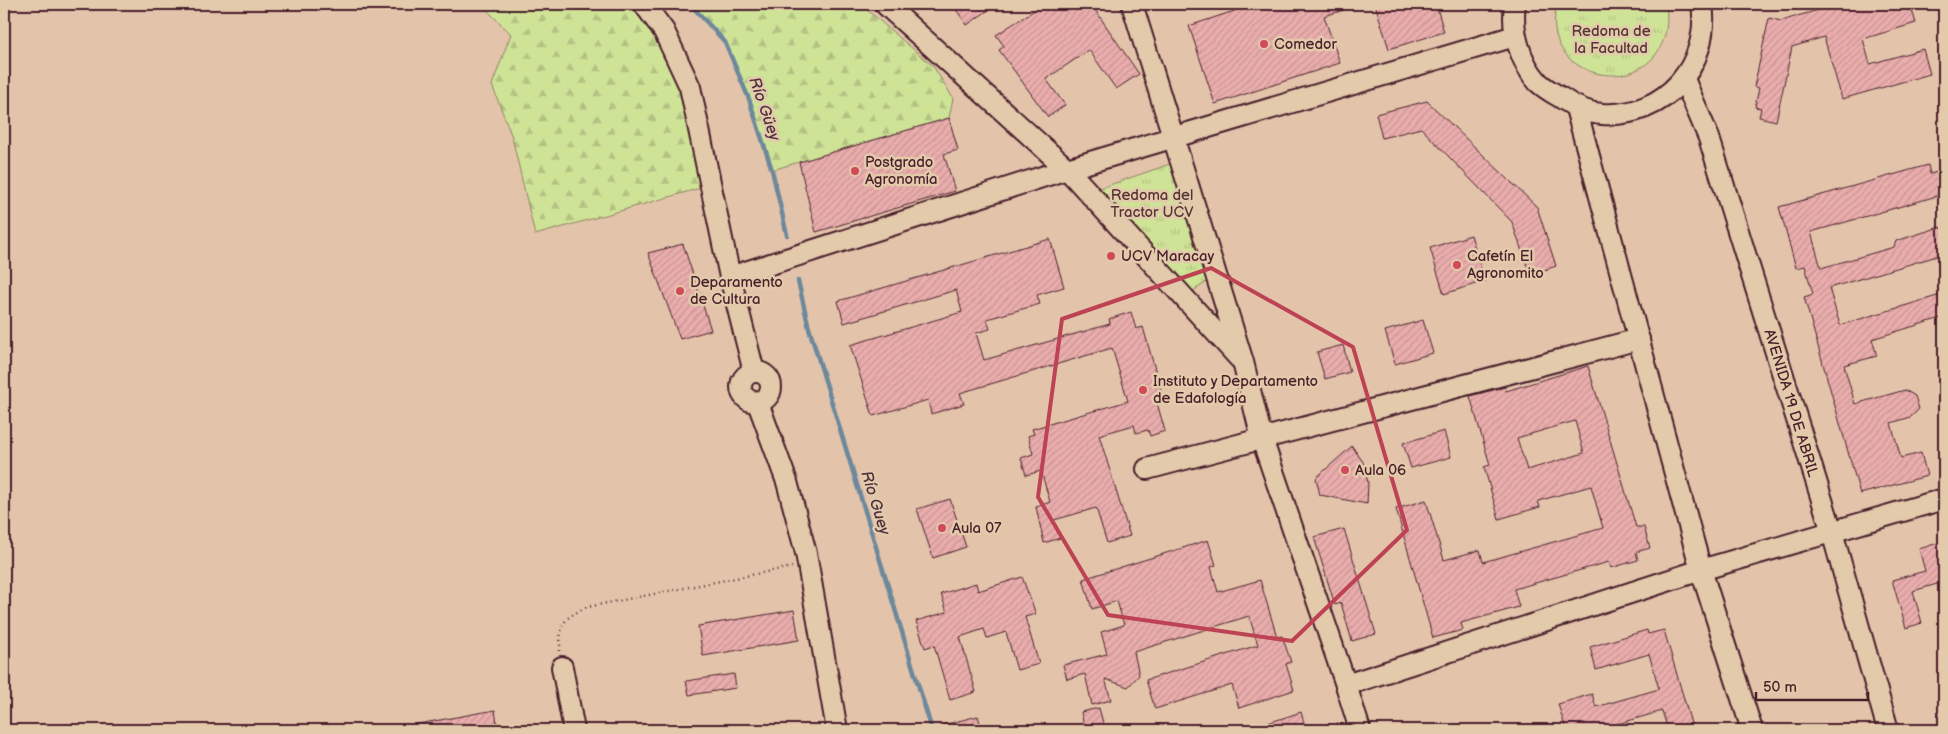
<svg xmlns="http://www.w3.org/2000/svg" width="1948" height="734" font-family="'Balsamiq Sans',sans-serif">
	<style>
		.grass { fill: url(#grass-tufts); stroke: #8c8161 }
		.forest { fill: url(#forest-firs); stroke: #8c8161 }
		.lines { fill: none; stroke-linecap: round; stroke-linejoin: round }
		.stream { stroke: #6d889b; stroke-width: 4.5 }
		.building { fill: url(#building-hatch); stroke: #4a1f2b; fill-rule: evenodd }
		.minor-casing { stroke: #4a1f2b; stroke-width: 24 }
		.path { stroke: #4a1f2b; stroke-width: 2.5; stroke-dasharray: 1 4; stroke-linecap: butt }
		.minor { stroke: #e2caab; stroke-width: 20 }
		.marked { fill: none; stroke: #bd4354; stroke-width: 4; stroke-linejoin: round }
		.poi-dot { fill: #d1495b; stroke: #e2caab; stroke-width: 2 }
		.labels { text-anchor: middle; dominant-baseline: central; stroke-width: 5; stroke-linejoin: round; paint-order: stroke }
		.park-label { font-size: 15px; fill: #573336; stroke: #e2caab }
		.poi-label { font-size: 15px; fill: #4a1f2b; stroke: #e2caab; text-anchor: start }
		.street-label { font-size: 15px; fill: #4a1f2b; stroke: #e2caab }
		.water-label { font-size: 16px; font-style: italic; fill: #50303e; stroke: #e2caab }
	</style>
	<defs>
		<pattern id="grass-tufts" width="24" height="20" patternUnits="userSpaceOnUse" patternTransform="scale(1.25)"><rect width="24" height="20" fill="#cfe397"/><path d="M3 7l-1-3M5 7V3M7 7l1-3M15 17l-1-3M17 17v-4M19 17l1-3" fill="none" stroke="#b3c282"/></pattern>
		<pattern id="forest-firs" width="22" height="20" patternUnits="userSpaceOnUse" patternTransform="scale(1.25)"><rect width="22" height="20" fill="#cfe397"/><path d="M5 1l3.5 6h-7zM16 11l3.5 6h-7z" fill="#b3c282"/></pattern>
		<pattern id="building-hatch" width="6" height="6" patternUnits="userSpaceOnUse" patternTransform="scale(1.25)"><rect width="6" height="6" fill="#e9adac"/><path d="M-1 1l2-2M0 6l6-6M5 7l2-2" fill="none" stroke="#c99494"/></pattern>
	</defs>
	<rect width="100%" height="100%" fill="#e3c4ab"/>
	<filter id="ink" filterUnits="userSpaceOnUse"><feTurbulence type="fractalNoise" baseFrequency=".02" numOctaves="2"/><feDisplacementMap in="SourceGraphic" scale="10" xChannelSelector="R" yChannelSelector="G"/><feConvolveMatrix kernelMatrix="1 2 1 2 8 2 1 2 1" color-interpolation-filters="sRGB"/></filter>
	<g filter="url(#ink)">
		<g class="grass">
			<path d="M1557 4H1666C1680 106 1534 91 1557 4Z"/>
			<path d="M1173 163 1208 281 1193 291 1095 190Z"/>
		</g>
		<g class="forest">
			<path d="M481 4H638L686 88 704 187 535 235 512 137 492 85 511 34Z"/>
			<path d="M690 4H860L933 66 953 98 949 118 772 170 749 99 725 42Z"/>
		</g>
		<g class="lines">
			<g class="stream">
				<path d="M690 4 725 42 749 99 772 170 787 235"/>
				<path d="M798 281 809 328 932 730"/>
			</g>
		</g>
		<g class="building">
			<path d="M952 4H997L967 25Z"/>
			<path d="M1044 4H1091L1139 74 1116 89 1089 50 1046 79 1065 105 1048 117 999 50 1004 46 996 35Z"/>
			<path d="M1255 4H1353L1354 7 1324 16 1340 63 1215 104 1189 26Z"/>
			<path d="M1375 4H1436L1444 32 1389 49Z"/>
			<path d="M1817 4H1834L1835 7 1845 4H1910L1916 23 1863 39 1870 64 1923 49 1930 74 1842 99 1824 37 1792 47 1776 121 1759 117 1761 108 1755 107 1759 88 1754 87 1769 18 1781 21 1818 10Z"/>
			<path d="M1427 101 1537 207 1556 266 1530 275 1512 222 1421 128 1382 138 1376 114Z"/>
			<path d="M949 118 958 150 944 154 955 191 816 232 799 162Z"/>
			<path d="M1928 165 1930 174 1944 170V194L1811 232 1821 268 1894 247 1896 241 1940 227 1944 231V254L1829 288 1840 325 1944 294V317L1872 339 1877 356 1844 365 1855 404 1905 390 1915 396 1919 409 1911 417 1891 423 1901 458 1921 453 1927 476 1860 494 1804 297 1813 294 1805 266 1796 268 1779 207Z"/>
			<path d="M1471 235 1485 281 1444 294 1430 248Z"/>
			<path d="M1050 239 1064 287 1037 295 1040 304 987 319 990 329 976 333 984 360 1110 324 1109 319 1131 312 1136 329 1143 327 1162 394 1155 396 1165 431 1150 436 1148 430 1136 433 1134 425 1099 435 1130 536 1107 543 1096 508 1054 520 1060 538 1044 543 1036 507 1050 502 1041 471 1026 475 1021 458 1033 454 1028 436 1034 434 1032 429 1128 401 1112 348 960 393 964 404 931 414 928 400 873 416 850 345 962 312 956 290 844 323 838 301Z"/>
			<path d="M683 244 711 330 680 339 648 253Z"/>
			<path d="M1423 320 1433 353 1395 364 1385 331Z"/>
			<path d="M1343 345 1350 372 1325 379 1317 352Z"/>
			<path d="M1588 366 1636 527H1644L1650 548 1636 552 1638 560 1611 568 1609 562 1514 589 1519 607 1461 623 1463 630 1433 638 1396 509 1426 500 1444 560 1480 550 1483 562 1603 528 1591 486 1538 501 1540 507 1499 519 1484 467 1490 465 1470 396 1505 387 1506 391ZM1575 421 1584 453 1527 470 1517 438Z"/>
			<path d="M1444 431 1451 457 1411 468 1403 443Z"/>
			<path d="M1352 446 1363 462 1368 483 1367 504 1320 495 1316 478Z"/>
			<path d="M950 499 966 547 933 558 917 509Z"/>
			<path d="M1344 529 1376 634 1352 641 1341 603 1335 605 1314 537Z"/>
			<path d="M1208 540 1216 565 1211 567 1218 592 1260 580 1277 637 1282 636 1291 662 1286 664 1294 690 1239 708 1232 685 1155 709 1146 680 1258 645 1249 616 1134 652 1139 675 1128 687 1105 679 1111 700 1092 705 1085 674 1067 679 1063 665 1107 654 1101 632 1124 625 1117 601 1092 609 1083 579Z"/>
			<path d="M1944 541V582L1913 591 1922 623 1906 628 1892 580 1925 571 1919 549Z"/>
			<path d="M1022 577 1036 614 1025 617 1039 664 1017 670 1006 632 987 638 984 629 960 637 976 692 950 700 934 645 925 648 916 621 947 612 941 594 976 583 978 591Z"/>
			<path d="M794 610 799 640 703 656 698 626Z"/>
			<path d="M1647 630 1648 634 1664 630 1693 730H1668L1662 711 1597 730H1566L1558 704 1592 694 1596 707 1659 689 1649 654 1596 670 1590 647Z"/>
			<path d="M734 674 736 688 689 695 686 681Z"/>
			<path d="M1099 708 1105 730H1085L1081 712Z"/>
			<path d="M495 710 498 730H419L418 724Z"/>
			<path d="M1301 712 1306 730H1253V728Z"/>
			<path d="M978 716 982 730H939V726Z"/>
		</g>
		<g class="lines">
			<defs>
				<g id="minor">
					<path d="M644 4 664 31 690 87 730 277 754 372"/>
					<path d="M885 4 1067 169 1239 358"/>
					<path d="M1132 4 1243 362 1262 439 1346 685 1360 730"/>
					<path d="M1515 4C1511 30 1520 62 1538 82 1544 88 1553 93 1560 97 1573 106 1586 113 1602 114 1665 118 1711 65 1702 4"/>
					<path d="M1684 79 1709 138 1832 532 1888 730"/>
					<path d="M1576 108 1701 570 1752 730"/>
					<path d="M730 277 1067 169 1515 36"/>
					<circle cx="756" cy="387" r="15"/>
					<path d="M758 403 787 482 806 553 837 730"/>
					<path d="M1147 469 1639 339"/>
					<path d="M562 667 574 730"/>
					<path d="M1346 685 1701 570 1944 499"/>
				</g>
			</defs>
			<use href="#minor" class="minor-casing"/>
			<path class="path" d="M560 651C560 623 562 619 587 607L792 567"/>
			<use href="#minor" class="minor"/>
		</g>
	</g>
	<path class="marked" d="M1211 268 1353 347 1407 530 1292 641 1108 615 1038 497 1062 319Z"/>
	<g class="poi-dot">
		<circle cx="1264" cy="44" r="5"/>
		<circle cx="855" cy="171" r="5"/>
		<circle cx="1111" cy="256" r="5"/>
		<circle cx="1457" cy="265" r="5"/>
		<circle cx="680" cy="291" r="5"/>
		<circle cx="1143" cy="390" r="5"/>
		<circle cx="1345" cy="470" r="5"/>
		<circle cx="942" cy="528" r="5"/>
	</g>
	<g class="labels">
		<g class="park-label">
			<text x="1611" y="31">Redoma de<tspan x="1611" dy="17">la Facultad</tspan></text>
			<text x="1152" y="195">Redoma del<tspan x="1152" dy="17">Tractor UCV</tspan></text>
		</g>
		<g class="poi-label">
			<text x="1274" y="44">Comedor</text>
			<text x="865" y="162">Postgrado<tspan x="865" dy="17">Agronomía</tspan></text>
			<text x="1121" y="256">UCV Maracay</text>
			<text x="1467" y="256">Cafetín El<tspan x="1467" dy="17">Agronomito</tspan></text>
			<text x="690" y="282">Deparamento<tspan x="690" dy="17">de Cultura</tspan></text>
			<text x="1153" y="381">Instituto y Departamento<tspan x="1153" dy="17">de Edafología</tspan></text>
			<text x="1355" y="470">Aula 06</text>
			<text x="952" y="528">Aula 07</text>
		</g>
		<g class="street-label">
			<text transform="translate(1791 403) rotate(73)">AVENIDA 19 DE ABRIL</text>
		</g>
		<g class="water-label">
			<text transform="translate(764 109) rotate(71)">Río Güey</text>
			<text transform="translate(875 503) rotate(73)">Río Guey</text>
		</g>
	</g>
	<rect width="1948" height="734" fill="none" stroke="#e2caab" stroke-width="20"/>
	<rect x="10" y="10" width="1928" height="714" fill="none" stroke="#4a1f2b" stroke-width="2" filter="url(#ink)"/>
	<path d="M1756 692v8h112v-8" fill="none" stroke="#4a1f2b" stroke-width="2.5"/>
	<text x="1763" y="692" font-size="15" fill="#4a1f2b" stroke="#e2caab" stroke-width="4" paint-order="stroke">50 m</text>
</svg>
